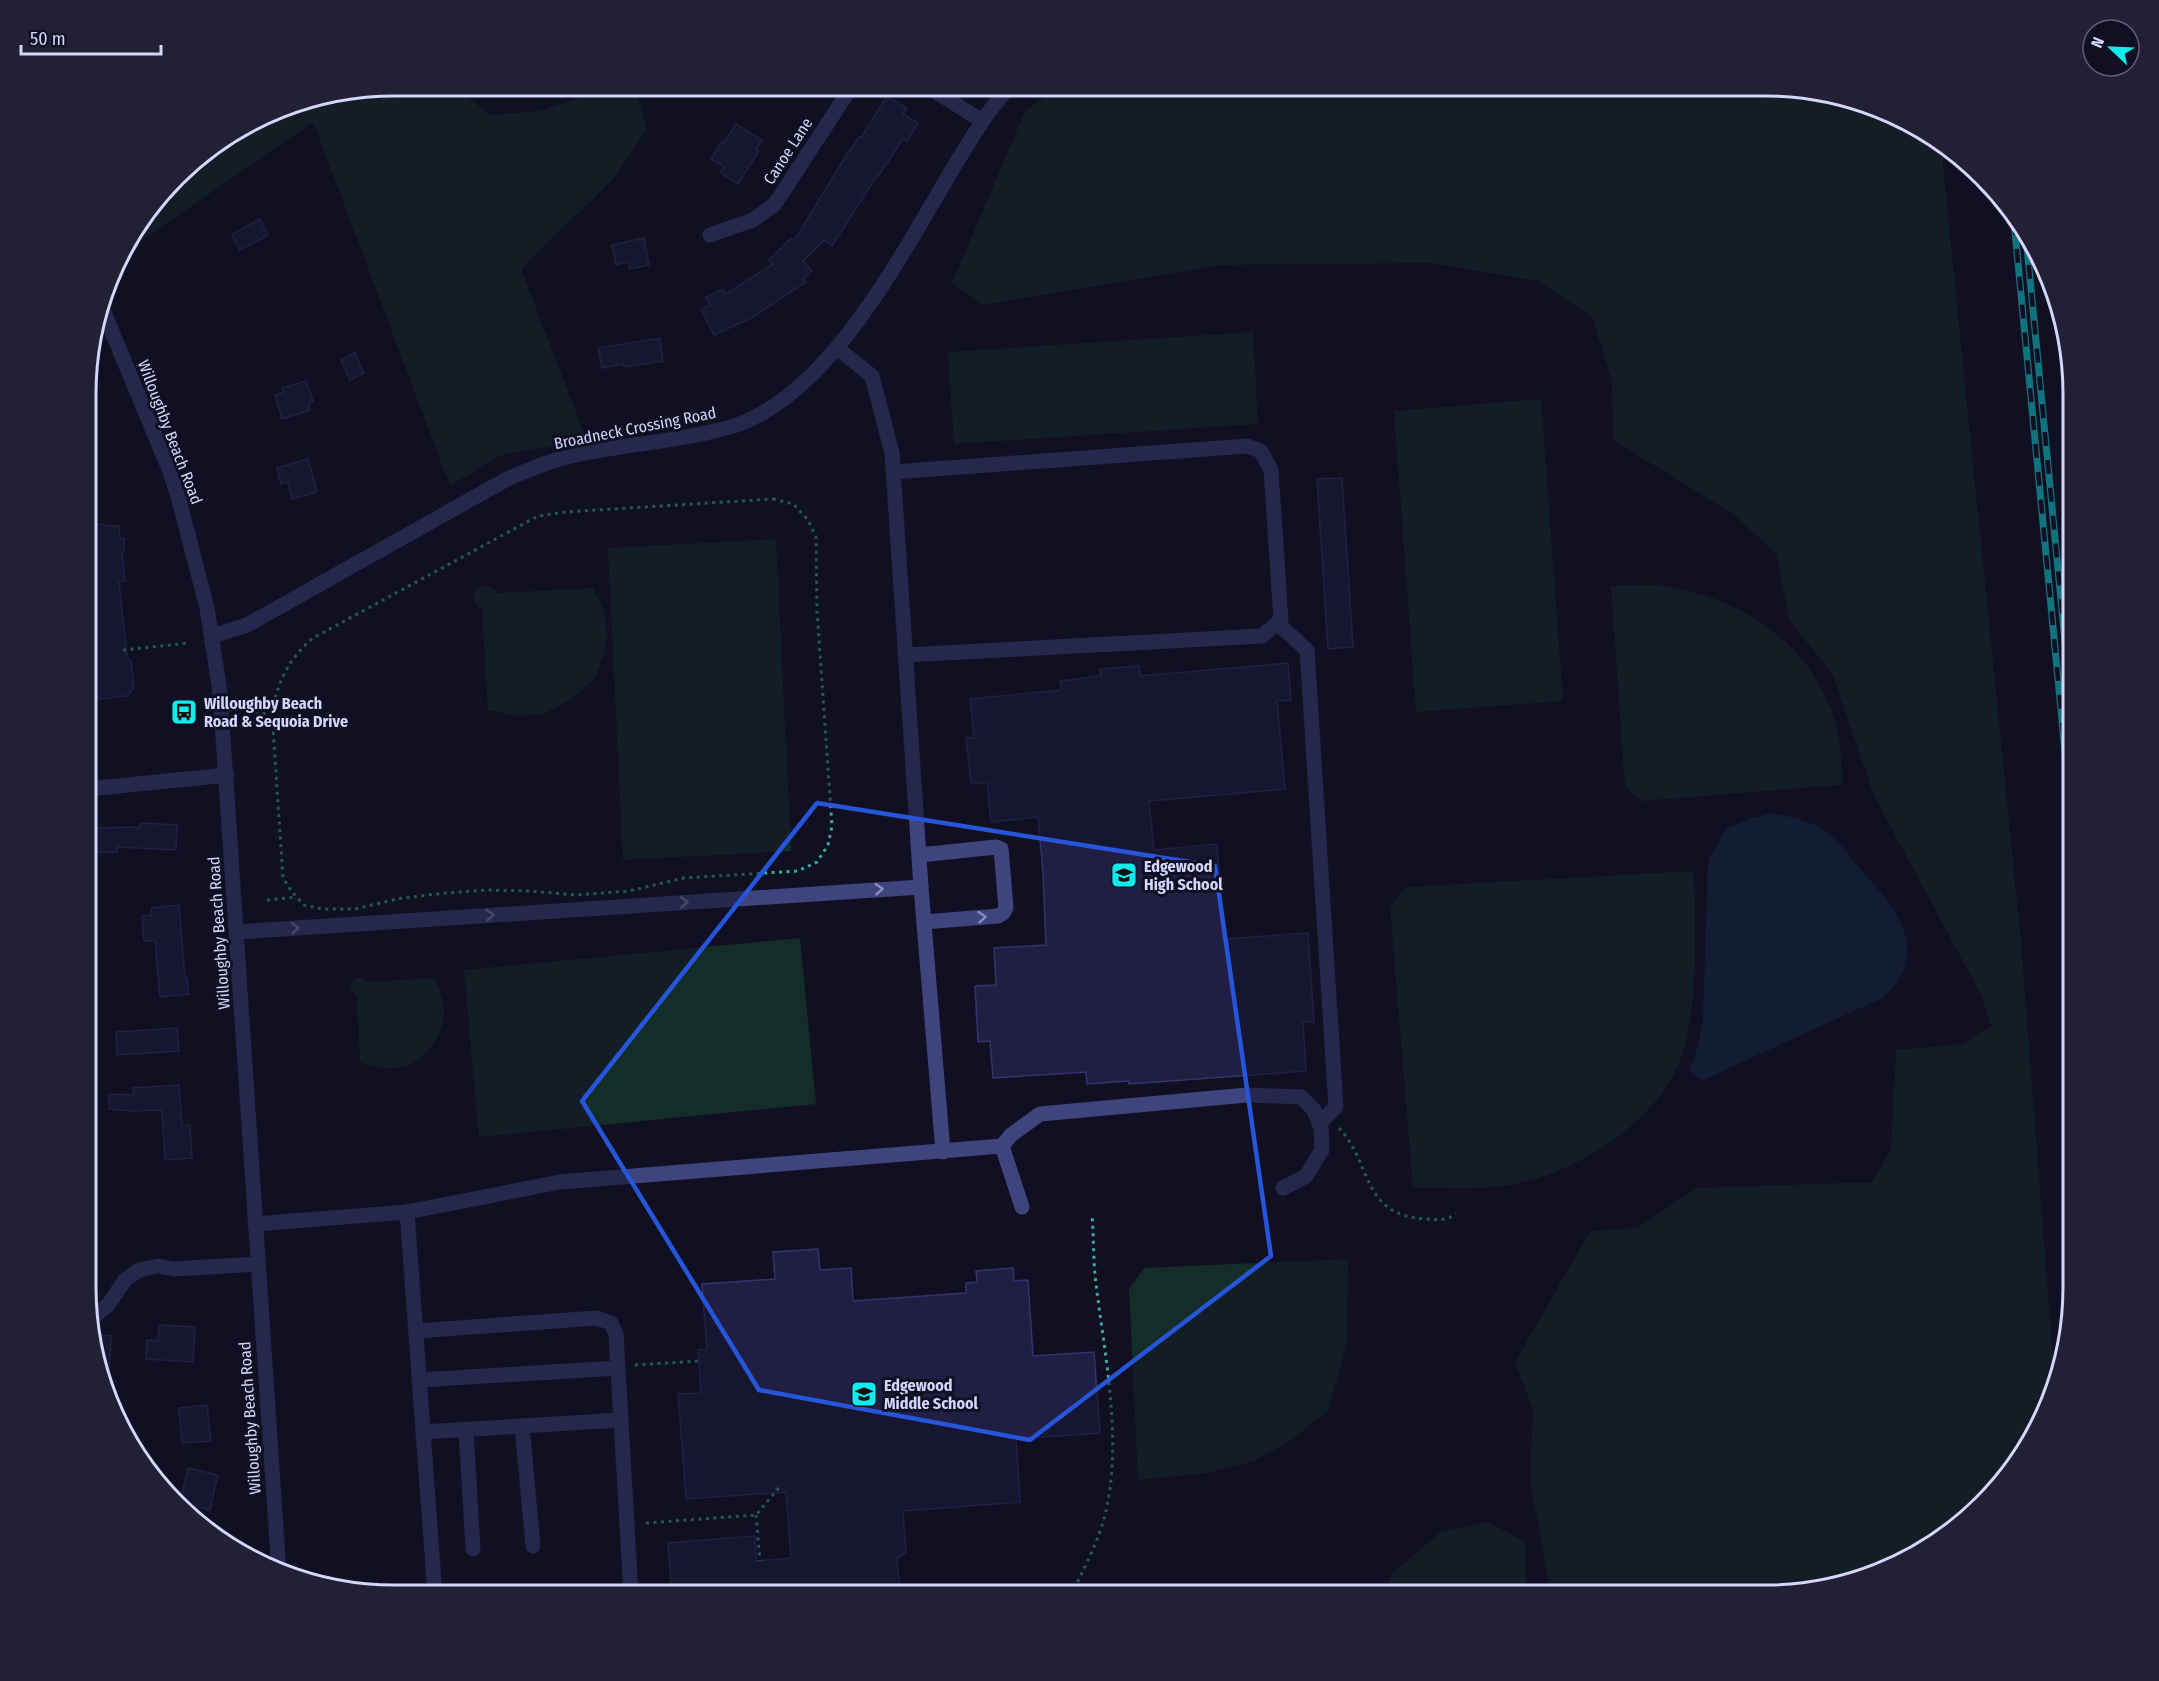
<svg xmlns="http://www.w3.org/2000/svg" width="2159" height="1681" font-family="'Fira Sans Condensed',sans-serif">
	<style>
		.green { fill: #142d29 }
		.water { fill: #142d49 }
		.building { fill: #211e43; stroke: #37316d; stroke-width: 1.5 }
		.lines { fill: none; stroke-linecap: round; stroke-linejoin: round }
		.path { stroke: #38ad9a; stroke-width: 3; stroke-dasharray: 3 4.5; stroke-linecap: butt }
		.minor { stroke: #3f437e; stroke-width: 15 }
		.rail-casing { stroke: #12ebeb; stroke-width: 7 }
		.rail { stroke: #111023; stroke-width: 4.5; stroke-dasharray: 14; stroke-linecap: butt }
		.oneway { stroke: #8a8cbd }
		.marked { fill: none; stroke: #2655da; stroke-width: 4.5; stroke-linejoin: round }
		.labels { text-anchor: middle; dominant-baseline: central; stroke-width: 6; stroke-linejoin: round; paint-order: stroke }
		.street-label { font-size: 16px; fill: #d6d5fc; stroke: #111023 }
		.poi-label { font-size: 16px; font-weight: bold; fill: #d6d5fc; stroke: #111023; text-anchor: start }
		.rim { fill: none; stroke: #d6d5fc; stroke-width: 3 }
	</style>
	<rect width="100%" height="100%" fill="#111023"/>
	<g class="green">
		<path d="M394 86H453L491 115 539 111 592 94 636 92 647 129 615 177 521 269 587 441 501 455 450 486 313 122 122 254 127 240 191 162 294 102Z"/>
		<path d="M1060 86H1785L1883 109 1941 145 2021 943 2055 1386 2050 1405 1997 1490 1901 1564 1826 1590 1765 1595H1551L1530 1479 1533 1410 1515 1362 1590 1231 1637 1228 1696 1188 1872 1182 1891 1150 1896 1050 1962 1044 1992 1026 1981 995 1874 796 1833 675 1789 620 1777 554 1733 514 1613 440 1612 380 1592 317 1538 281 1431 263 1220 265 982 305 952 283 1025 111Z"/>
		<path d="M1253 332 1258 424 954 444 948 352Z"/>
		<path d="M1541 399 1563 701 1416 712 1394 411Z"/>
		<path d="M776 539 791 851 623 860 608 548Z"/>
		<path d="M484 585 493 588 497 593 593 588 604 612 607 633 604 654 595 678 572 699 543 714 517 716 488 710 482 609 475 604 473 597 476 589Z"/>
		<path d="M1654 585C1735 593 1810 640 1835 721 1841 742 1842 764 1842 785L1641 801 1625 787 1611 586Z"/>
		<path d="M1694 871C1695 929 1699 992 1684 1048 1665 1120 1574 1176 1504 1186 1475 1190 1443 1187 1413 1188L1390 906 1406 887Z"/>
		<path d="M800 938 816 1104 479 1137 464 970Z"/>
		<path d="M357 978H363L367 982 435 978C438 988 444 999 444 1009 445 1033 428 1060 405 1066 390 1071 373 1067 360 1062L357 995 353 993 350 987 352 981Z"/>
		<path d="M1348 1259 1347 1343 1328 1410 1290 1441 1254 1461 1207 1473 1138 1480 1129 1289 1144 1268Z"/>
		<path d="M1487 1522 1526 1542V1595H1382L1392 1574 1440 1532Z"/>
	</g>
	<path class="water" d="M1772 813C1791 817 1809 820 1825 831 1839 840 1851 859 1863 872 1890 903 1924 938 1898 982 1894 988 1887 993 1882 998L1703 1080 1689 1071 1698 1046 1703 1018 1708 860 1726 829 1749 819Z"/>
	<g class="building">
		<path d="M887 96 907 108 903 114 918 123 907 141 903 139 879 175 878 174 832 246 824 240 803 261 812 271 803 279 806 282 753 317 714 335 701 309 710 305 706 297 723 289 726 294 773 264 769 260 791 238 794 241 847 154 859 137 861 138Z"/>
		<path d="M736 124 762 140 756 150 759 151 738 184 720 172 724 167 711 159 722 141 724 143Z"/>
		<path d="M260 219 268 235 240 250 232 234Z"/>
		<path d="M644 238 649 265 630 269 629 262 616 265 612 245Z"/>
		<path d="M660 338 663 361 624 367 623 364 602 368 598 348Z"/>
		<path d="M355 353 364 373 350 380 341 360Z"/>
		<path d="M306 381 313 401 308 404 310 410 282 419 275 395 283 392 282 388Z"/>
		<path d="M308 459 317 492 292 499 288 482 281 484 277 468Z"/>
		<path d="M1342 478 1353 647 1328 649 1317 479Z"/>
		<path d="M103 524 106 526H119L120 539 124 538V550L122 554 125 581 119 582 127 657 131 661 134 688 127 696 100 699 93 692 90 664 93 660 90 634H88V528L91 525Z"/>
		<path d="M1288 663 1291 700 1277 701 1285 789 1149 801 1154 850 1217 844 1224 939 1308 933 1314 1022H1303L1306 1071 1129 1084V1081L1087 1084 1086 1072 993 1078 990 1041 978 1042 975 986 996 985 994 948 1046 945 1043 872 1038 817 991 822 987 782 971 784 966 738H974L970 699 1061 690 1060 681 1101 676 1100 669 1139 666 1140 676Z"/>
		<path d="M141 823 177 825 176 850 117 847V852L87 853V828L140 827Z"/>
		<path d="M179 905 185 978H187L189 994 160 997 155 941H144L142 916 152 915 151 908Z"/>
		<path d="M177 1028 179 1051 117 1055 116 1032Z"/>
		<path d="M179 1085 182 1125H190L192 1158 165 1160 162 1110 134 1111 109 1109V1094L134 1095 133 1088Z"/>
		<path d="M818 1249 820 1270 851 1268 853 1301 966 1293V1283L977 1282 976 1271 1013 1268 1014 1281 1028 1280 1033 1356 1094 1352 1100 1433 1016 1439 1020 1502 903 1511 906 1552 897 1558 900 1595H672L668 1543 755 1536 756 1561 791 1558 786 1492 686 1499 678 1394 701 1393 698 1350 707 1349 702 1284 775 1279 773 1252Z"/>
		<path d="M159 1325 195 1327 193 1362 146 1359 147 1340 158 1341Z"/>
		<path d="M94 1335 111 1336 109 1379 106 1380Z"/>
		<path d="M207 1405 211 1441 182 1443 179 1408Z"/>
		<path d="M188 1468 218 1475 210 1510 180 1503Z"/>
	</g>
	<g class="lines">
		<g class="path">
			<path d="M981 95 982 86"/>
			<path d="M773 499 793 504 808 520 816 537 817 611 832 826 828 845 817 862 798 871 684 878 629 891 576 895 530 891 487 890 435 894 397 899 355 909H322L304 905 292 892 283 878 272 713C277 683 289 658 313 638L538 516 565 512Z"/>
			<path d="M123 650 189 643"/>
			<path d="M255 714 272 713"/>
			<path d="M267 900 297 897"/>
			<path d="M1339 1128C1373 1164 1360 1215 1426 1219 1438 1220 1446 1221 1456 1214"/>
			<path d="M635 1365 699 1361"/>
			<path d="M756 1515 760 1561"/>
			<path d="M646 1523 756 1515 781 1485"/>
			<path d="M1071 1595C1083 1570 1098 1543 1105 1515 1123 1441 1105 1358 1096 1284 1093 1261 1094 1238 1092 1215"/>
		</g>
		<g class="minor">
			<path d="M927 86 982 121"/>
			<path d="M710 235 753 220 775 204 852 86"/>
			<path d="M103 310 169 469 178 496 207 608 220 692 279 1573"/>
			<path d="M837 348 872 376 892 453 921 887 943 1152"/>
			<path d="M893 472 1247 446 1261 451 1271 470 1281 620 1262 636 906 655"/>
			<path d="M1277 623 1307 650 1336 1107 1319 1124"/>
			<path d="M212 636 247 625 507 479C528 470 549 461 571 456 617 445 664 443 710 432 719 430 728 428 737 425 847 385 919 215 982 122 990 109 1000 98 1010 86"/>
			<path d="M87 789 227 775"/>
			<path d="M920 855 996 847 1001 849 1006 908 1003 913 998 916 924 922"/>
			<path d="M237 932 921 887"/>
			<path d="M1002 1146 1022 1207"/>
			<path d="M407 1212 435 1595"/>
			<path d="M255 1224 407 1212 560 1182 1002 1146 1011 1135 1040 1114 1247 1095 1301 1097 1314 1110 1321 1128 1322 1150 1306 1176 1283 1188"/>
			<path d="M88 1316H94L108 1305 125 1280 139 1270 158 1266 174 1269 258 1264"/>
			<path d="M416 1331 597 1318 611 1323 616 1334 631 1595"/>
			<path d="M419 1380 618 1368"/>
			<path d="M522 1426 533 1546"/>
			<path d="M466 1430 473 1549"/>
			<path d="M423 1432 621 1420"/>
		</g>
		<defs>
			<g id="rail">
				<path d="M2014 221 2073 835"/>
				<path d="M2026 237 2073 725"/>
			</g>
		</defs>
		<use href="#rail" class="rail-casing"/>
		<use href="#rail" class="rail"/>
	</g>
	<defs><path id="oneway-chevron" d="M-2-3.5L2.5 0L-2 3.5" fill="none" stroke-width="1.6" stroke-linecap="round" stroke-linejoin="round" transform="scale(1.5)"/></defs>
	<g class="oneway">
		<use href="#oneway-chevron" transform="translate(879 889) rotate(-4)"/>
		<use href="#oneway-chevron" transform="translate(684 902) rotate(-4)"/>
		<use href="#oneway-chevron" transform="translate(490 915) rotate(-4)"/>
		<use href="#oneway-chevron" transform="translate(982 917) rotate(-5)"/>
		<use href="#oneway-chevron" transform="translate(295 928) rotate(-4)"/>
	</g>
	<path d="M0 0H2159V1681H0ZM817 803 1215 866 1271 1256 1030 1440 759 1390 582 1101Z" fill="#111023" fill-opacity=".55" fill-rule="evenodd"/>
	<path class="marked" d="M817 803 1215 866 1271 1256 1030 1440 759 1390 582 1101Z"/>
	<defs>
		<symbol id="bus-square" viewBox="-11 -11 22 22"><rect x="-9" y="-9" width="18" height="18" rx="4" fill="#12ebeb" stroke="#111023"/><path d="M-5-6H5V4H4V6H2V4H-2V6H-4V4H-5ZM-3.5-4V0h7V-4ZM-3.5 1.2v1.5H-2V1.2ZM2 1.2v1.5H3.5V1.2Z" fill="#111"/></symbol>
		<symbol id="school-square" viewBox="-11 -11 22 22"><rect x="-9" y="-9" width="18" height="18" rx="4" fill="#12ebeb" stroke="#111023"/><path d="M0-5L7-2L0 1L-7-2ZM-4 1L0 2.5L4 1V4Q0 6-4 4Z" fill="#111"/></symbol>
	</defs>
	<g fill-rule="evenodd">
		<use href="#bus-square" x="169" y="697" width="30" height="30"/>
		<use href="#school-square" x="1109" y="860" width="30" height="30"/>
		<use href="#school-square" x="849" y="1379" width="30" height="30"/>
	</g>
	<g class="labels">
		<g class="street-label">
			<text transform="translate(788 151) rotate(-57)">Canoe Lane</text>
			<text transform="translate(635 428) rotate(-11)">Broadneck Crossing Road</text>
			<text transform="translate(170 432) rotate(69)">Willoughby Beach Road</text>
			<text transform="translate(219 933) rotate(-94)">Willoughby Beach Road</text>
			<text transform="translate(250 1418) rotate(-94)">Willoughby Beach Road</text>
		</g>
		<g class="poi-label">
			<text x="204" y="703">Willoughby Beach<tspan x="204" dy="18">Road &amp; Sequoia Drive</tspan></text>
			<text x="1144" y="866">Edgewood<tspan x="1144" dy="18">High School</tspan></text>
			<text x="884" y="1385">Edgewood<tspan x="884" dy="18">Middle School</tspan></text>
		</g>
	</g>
	<path d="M0 0H2159V1681H0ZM394 96H1765A298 298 0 0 1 2063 394V1287A298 298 0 0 1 1765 1585H394A298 298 0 0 1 96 1287V394A298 298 0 0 1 394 96Z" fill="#212034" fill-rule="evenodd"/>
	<path class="rim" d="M394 96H1765A298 298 0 0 1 2063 394V1287A298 298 0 0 1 1765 1585H394A298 298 0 0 1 96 1287V394A298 298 0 0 1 394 96Z"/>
	<g transform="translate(2111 48) rotate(293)"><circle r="28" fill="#111023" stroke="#605f7a" stroke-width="1.5"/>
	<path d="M0-4.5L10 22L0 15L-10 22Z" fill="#12ebeb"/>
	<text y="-9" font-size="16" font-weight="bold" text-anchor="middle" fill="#d6d5fc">N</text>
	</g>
	<path d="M21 45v9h140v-9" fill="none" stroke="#d6d5fc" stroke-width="3"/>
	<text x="30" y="45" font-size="18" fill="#d6d5fc" stroke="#111023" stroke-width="4.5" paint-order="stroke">50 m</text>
</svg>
